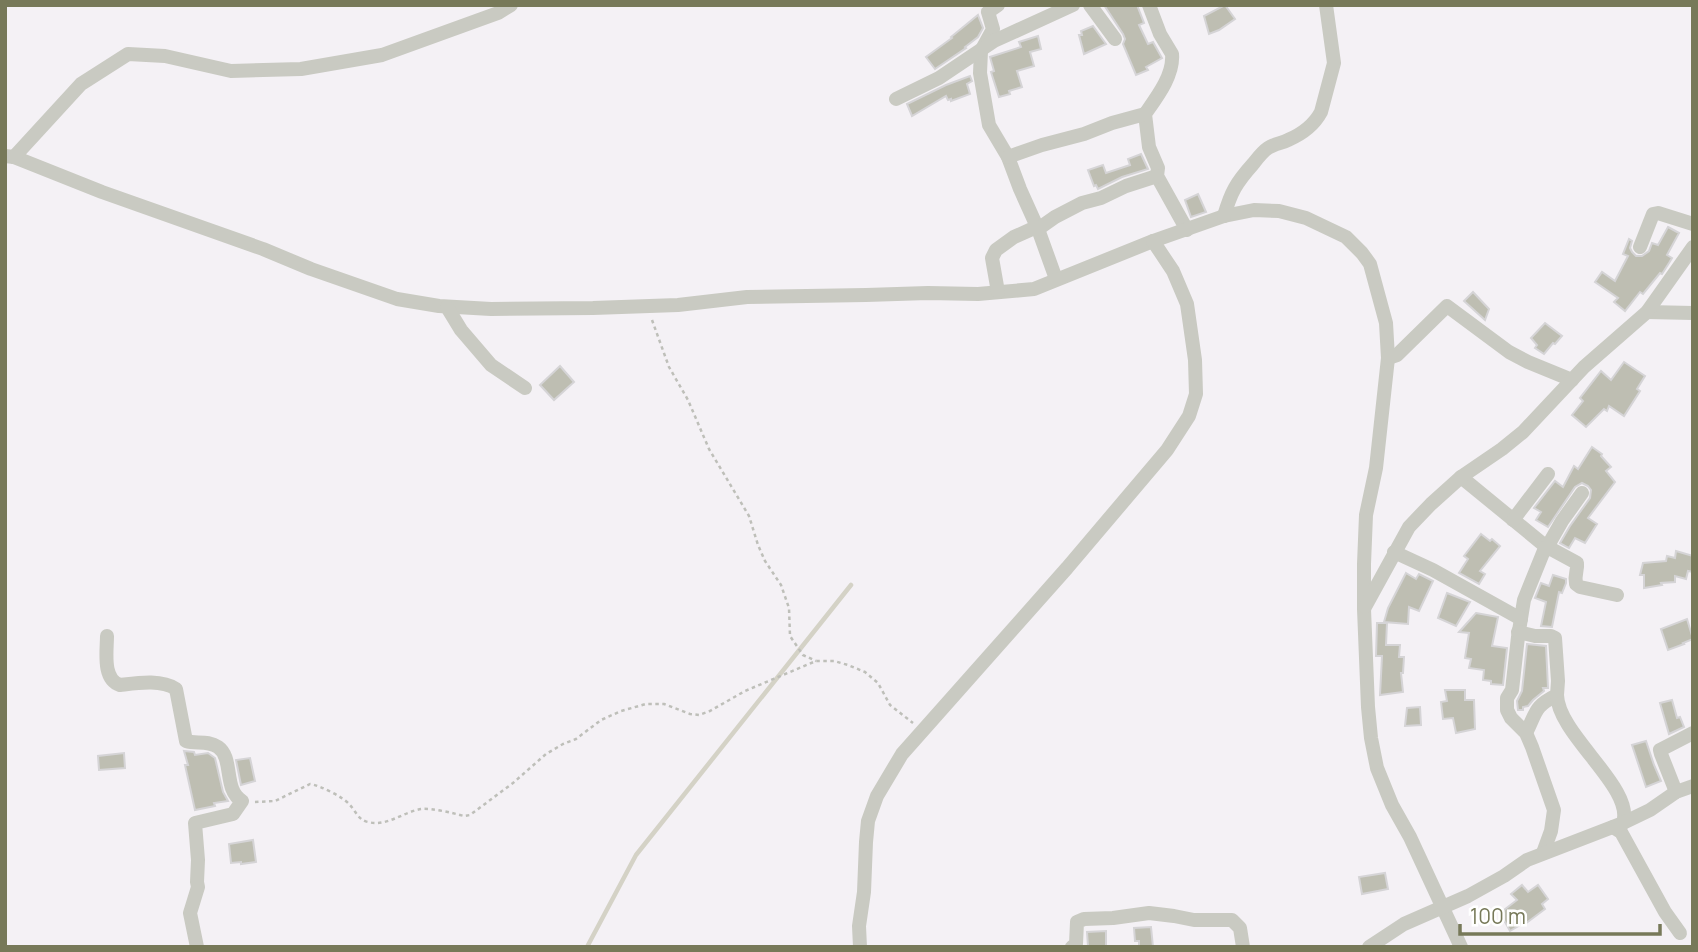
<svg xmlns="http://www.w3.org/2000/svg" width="1698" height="952" font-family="Manrope,sans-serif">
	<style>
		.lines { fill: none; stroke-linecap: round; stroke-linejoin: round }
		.stream { stroke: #d4d2c6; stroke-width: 4.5 }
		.building { fill: #bebeb2; stroke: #d5d4d6; stroke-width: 2 }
		.path { stroke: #bebfb9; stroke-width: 2.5; stroke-dasharray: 3.5 3.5; stroke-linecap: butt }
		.minor { stroke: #c9cac2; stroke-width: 14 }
	</style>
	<rect width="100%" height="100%" fill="#f4f1f5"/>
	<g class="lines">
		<path class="stream" d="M587 947 636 855 851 585"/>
	</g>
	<g class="building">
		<path d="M1104 5H1137L1144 23 1139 25 1148 44 1153 42 1162 58 1146 67 1148 70 1136 75 1123 44 1125 39 1123 34Z"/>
		<path d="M1225 5 1235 19 1219 30 1209 34 1204 16Z"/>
		<path d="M978 15 983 28 978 37 965 47 966 48 935 69 926 57 952 38 951 37Z"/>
		<path d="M1093 26 1106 44 1084 54 1079 35H1082L1081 31Z"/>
		<path d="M1038 36 1041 49 1030 52 1034 66 1017 71 1022 87 1009 91 1010 94 999 97 991 72 994 71 990 57 1021 47 1019 42Z"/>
		<path d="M970 76 972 81 967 84 970 94 951 101V99L948 100 946 96 912 116 907 104 946 85Z"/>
		<path d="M1141 154 1148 169 1122 177 1098 189 1096 185 1094 186 1088 170 1103 165 1106 173 1130 165 1128 159Z"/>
		<path d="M1198 194 1206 212 1191 217 1185 200Z"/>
		<path d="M1668 227 1679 233 1667 255 1672 258 1669 263 1662 274 1660 273 1643 294 1640 292 1625 311 1614 302 1618 298 1595 282 1602 272 1615 281 1628 256 1623 254 1629 239 1632 241 1630 248 1632 252 1636 256H1642L1649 251 1652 243 1658 245Z"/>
		<path d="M1473 292 1489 309 1485 320 1464 301Z"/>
		<path d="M1545 323 1562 336 1555 344 1553 343 1544 354 1535 348 1537 345 1531 338Z"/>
		<path d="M1624 362 1645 376 1637 389 1640 391 1624 416 1609 406 1607 411 1604 409 1586 427 1572 415 1583 401 1580 398 1601 371 1611 380Z"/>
		<path d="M560 366 574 382 554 400 540 385Z"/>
		<path d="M1592 447 1602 454 1601 456 1611 467 1606 471 1615 482 1588 518 1597 524 1585 543 1575 538 1569 548 1560 543 1570 526 1590 498 1591 490 1588 486 1582 483 1575 487 1548 527 1536 520 1541 512 1534 508 1555 481 1563 487 1574 466 1578 469Z"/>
		<path d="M1481 534 1490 541 1492 539 1500 546 1480 571 1485 574 1479 584 1459 573 1468 559 1464 556Z"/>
		<path d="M1676 551 1693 556V572L1688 571 1686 579 1675 576V582L1661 583 1662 585 1644 588V575H1640L1643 563 1666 561 1667 556 1675 558Z"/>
		<path d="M1406 573 1416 579 1419 574 1433 581 1419 611 1409 607 1408 624 1384 622 1388 608Z"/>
		<path d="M1553 575 1566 579V583L1562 593 1559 592 1552 627 1541 626 1546 602 1535 598 1541 583 1549 586Z"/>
		<path d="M1447 593 1470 602 1456 626 1438 618Z"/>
		<path d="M1476 613 1498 617 1492 646 1507 648 1503 685 1491 684V681L1483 680 1484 670 1469 668 1471 659 1465 658 1469 633 1459 632Z"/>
		<path d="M1687 619 1693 639 1683 643 1684 644 1668 650 1661 629Z"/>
		<path d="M1377 623H1387L1386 645H1400L1399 657H1404L1403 673H1401L1403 692 1380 695 1382 656H1376Z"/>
		<path d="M1527 644 1546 646 1548 688H1543L1544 691 1533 700 1528 706 1523 707V710H1518L1517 701 1522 691Z"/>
		<path d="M1445 690H1465V700H1474L1475 729 1456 733 1453 718 1443 719 1441 702 1447 701Z"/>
		<path d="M1672 700 1677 718 1680 717 1684 727 1669 734 1660 703Z"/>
		<path d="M1420 707 1421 725 1405 726 1407 708Z"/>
		<path d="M1646 741 1654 765 1661 781 1646 787 1632 745Z"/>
		<path d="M184 751 194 752 195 755 208 753 215 758 223 792 228 801 214 803 215 806 195 810 185 765H188Z"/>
		<path d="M124 753 125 768 99 770 98 756Z"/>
		<path d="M250 758 255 781 241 785 236 760Z"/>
		<path d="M253 840 256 862 241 864V862L231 863 229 844Z"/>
		<path d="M1385 873 1388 889 1362 894 1359 877Z"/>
		<path d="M1522 885 1528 892 1538 885 1548 899 1542 904 1545 909 1525 924 1524 923 1510 931 1500 913 1517 900 1511 894Z"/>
		<path d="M1151 927 1153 947H1139V941H1135L1134 928Z"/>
		<path d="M1106 931V946H1088L1087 932Z"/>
	</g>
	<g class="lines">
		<g class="path">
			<path d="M652 320 669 367 688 400 709 449 749 516 758 545 765 561 781 585 789 608 790 636 803 655 816 661"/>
			<path d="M255 802 275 801 310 784C319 785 343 797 349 804 356 811 358 820 368 822 387 827 403 812 421 809 432 808 453 813 464 816L470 815 513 783 546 754 563 744 576 739 601 720 621 711 646 704H664L690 714 699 715 710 711 745 691 816 661H834L848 665 865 672 878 683 890 705 913 723"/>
		</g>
		<g class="minor">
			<path d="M998 5 988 12 993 29 981 51 980 73 989 125 1008 157 1020 189 1038 229 1056 279"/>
			<path d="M1090 5 1115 39"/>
			<path d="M1149 5 1160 34 1172 54C1174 75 1157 97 1145 114L1149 147 1158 168 1157 176 1187 230"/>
			<path d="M896 99 939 78 994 41 1073 5"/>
			<path d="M5 156 14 157 102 192 263 249 311 269 397 299 439 306 491 309 593 308 678 305 747 297 866 295 928 293 978 294 1034 289 1153 241 1224 216 1254 210 1279 211 1306 218 1346 237 1362 253 1370 264 1386 323 1388 358 1376 468 1366 515 1364 564V609L1368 707 1371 738 1377 768 1392 805 1410 837 1461 947"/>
			<path d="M14 157 81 84 128 54 165 56 231 71 301 69 382 55 498 13 511 5"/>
			<path d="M1008 157 1042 145 1084 134 1112 123 1145 114"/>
			<path d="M1224 216C1231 192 1236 183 1253 164 1257 159 1262 152 1268 148 1274 144 1282 143 1288 140 1302 134 1314 125 1321 112L1334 63 1326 5"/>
			<path d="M1640 247 1653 214 1658 213 1693 224"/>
			<path d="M998 292 992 258 996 250 1014 237 1032 229H1038L1055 217 1082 203 1101 198 1126 186 1157 176"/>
			<path d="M447 307 461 330 491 365 525 388"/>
			<path d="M1647 312 1693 313"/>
			<path d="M1388 358 1397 355 1447 306 1509 352 1528 362 1572 380"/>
			<path d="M1461 477 1544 545 1545 548 1524 600 1518 637 1512 690 1507 698V710L1511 718 1526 733 1532 747 1554 810 1551 831 1543 853"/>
			<path d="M1513 520 1548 474"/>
			<path d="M1544 545 1550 542 1562 521 1582 493"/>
			<path d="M1545 548 1553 550 1577 563C1578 571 1574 574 1576 584L1580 587 1617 595"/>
			<path d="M1394 552 1433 570 1521 619"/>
			<path d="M1365 607 1409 527 1431 504 1461 477 1502 449 1523 432 1584 367 1647 312 1693 247"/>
			<path d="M1518 632 1535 636H1551L1555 638 1558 681 1557 695C1533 707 1537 712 1526 733"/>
			<path d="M107 636C107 651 102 679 120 685 137 683 161 679 176 689L186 741C196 744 208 740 218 747 234 758 223 790 242 801L233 814 195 823 198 860 197 882 198 887 190 913 197 947"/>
			<path d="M1557 695C1558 735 1635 788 1623 823"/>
			<path d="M1676 792 1661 754 1660 750 1693 733"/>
			<path d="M1613 827 1621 832 1665 912 1680 933"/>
			<path d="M860 947 859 926 864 892 866 842 868 821 877 796 902 754 1067 568 1167 450 1189 416 1196 394 1195 360 1187 304 1173 271 1153 241"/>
			<path d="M1072 947 1076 944 1077 922 1084 919 1113 918 1149 913 1174 916 1194 920H1232L1240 928 1243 947"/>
			<path d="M1369 947 1404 924 1468 896 1504 876 1527 860 1623 823 1650 810 1676 792 1693 786"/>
		</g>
	</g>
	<rect width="1698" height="952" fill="none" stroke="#777959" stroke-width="14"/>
	<path d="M1460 924v10h200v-10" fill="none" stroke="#777959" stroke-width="3.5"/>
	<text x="1470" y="924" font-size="21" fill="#777959" stroke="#ffffff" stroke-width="5" paint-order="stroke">100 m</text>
</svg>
